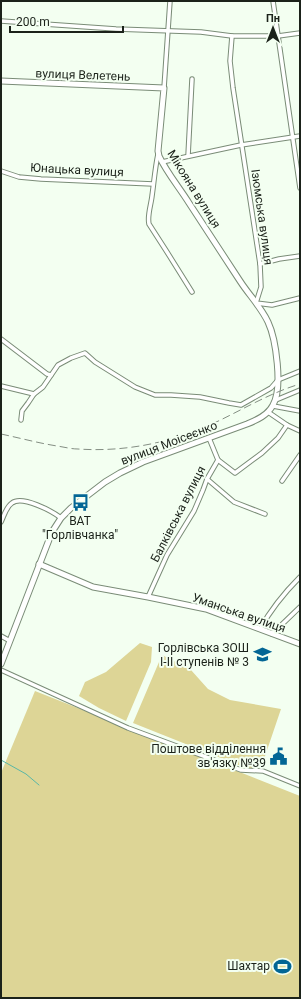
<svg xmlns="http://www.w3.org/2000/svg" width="301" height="999" font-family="Roboto,sans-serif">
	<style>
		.green { fill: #ddd596 }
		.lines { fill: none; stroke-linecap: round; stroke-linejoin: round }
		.stream { stroke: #59b7a6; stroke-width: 1 }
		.street-casing { stroke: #7a8c77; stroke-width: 5.5 }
		.secondary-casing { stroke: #7a8c77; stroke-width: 7 }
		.street { stroke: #fff; stroke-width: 3.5 }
		.secondary { stroke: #fff; stroke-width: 5 }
		.rail { stroke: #848e83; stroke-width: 1; stroke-dasharray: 8 4; stroke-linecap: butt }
		.labels { text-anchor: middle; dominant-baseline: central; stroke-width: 4; stroke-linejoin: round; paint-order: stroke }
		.street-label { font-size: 12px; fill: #1b221a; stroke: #f3fff1 }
		.poi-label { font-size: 12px; fill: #1b221a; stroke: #f3fff1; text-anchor: end }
	</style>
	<rect width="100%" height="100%" fill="#f3fff1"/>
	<g class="green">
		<path d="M140 643 152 647 151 662 126 721 99 708 79 696 85 682 106 672Z"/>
		<path d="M162 655 191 670 208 689 230 700 281 709 261 768H246L133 723Z"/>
		<path d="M35 691 300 796V998H1V773Z"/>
	</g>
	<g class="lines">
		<path class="stream" d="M1 760 26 774 39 785"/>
		<defs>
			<g id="street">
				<path d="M273 1 300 188"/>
				<path d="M1 21 116 29 201 32 232 36H278L300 33"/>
				<path d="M232 36 230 61 233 88 260 264 261 287 256 303 272 305 300 298"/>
				<path d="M164 88 170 1"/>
				<path d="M158 154C155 168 154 182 152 196 151 205 147 216 149 224L167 252 192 292"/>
				<path d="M188 156 192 79"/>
				<path d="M162 162 241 145 300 136"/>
				<path d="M1 171 19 177 41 179 153 184"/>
				<path d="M260 264 279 259 300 256"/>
				<path d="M1 339 47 374 51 375"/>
				<path d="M1 386 34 394"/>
				<path d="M276 400 300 390"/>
				<path d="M273 406 300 411"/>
				<path d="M268 412 287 425 300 431"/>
				<path d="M21 420 22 411 28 403 34 394 43 387 58 365 71 358 85 353 95 362 135 387 155 395H171L200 397 229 403 241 405 271 388 278 380 300 371"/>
				<path d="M209 438 218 460"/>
				<path d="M207 479 234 502 265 514"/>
				<path d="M282 481 300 455"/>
				<path d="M1 522C4 516 6 507 12 503 22 495 52 511 61 518"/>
				<path d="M148 597 167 555 194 511 203 490 207 479 218 460 235 473 262 453 278 438 287 425"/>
				<path d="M260 629C270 611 285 592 300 577"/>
				<path d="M272 634 300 607"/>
				<path d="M1 636 10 641"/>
				<path d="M1 670 128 728 241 770 263 771 300 786"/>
			</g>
			<g id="secondary">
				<path d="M1 81 164 88 158 151 159 156C167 173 179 187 189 203 206 229 223 255 240 281 249 295 261 307 268 322 276 339 283 388 273 405 268 415 257 420 247 424L143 462 120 473 105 482 71 508 61 518 52 532 1 664"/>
				<path d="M39 564 93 587 148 597 206 609 300 644"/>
			</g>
		</defs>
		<use href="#street" class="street-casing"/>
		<use href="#secondary" class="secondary-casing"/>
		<use href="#street" class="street"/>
		<use href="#secondary" class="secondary"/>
		<path class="rail" d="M1 434C20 438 38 443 57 446 64 447 71 449 78 449 121 452 164 444 203 428 236 414 266 394 300 384"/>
	</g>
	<defs>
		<symbol id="bus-bare" viewBox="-9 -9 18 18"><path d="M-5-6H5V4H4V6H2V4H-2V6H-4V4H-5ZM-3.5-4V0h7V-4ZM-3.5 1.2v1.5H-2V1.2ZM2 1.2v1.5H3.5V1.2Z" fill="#036695" stroke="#f3fff1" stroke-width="2.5" paint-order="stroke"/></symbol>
		<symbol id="school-bare" viewBox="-9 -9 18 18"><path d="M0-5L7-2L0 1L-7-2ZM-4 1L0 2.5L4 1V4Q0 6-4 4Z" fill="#036695" stroke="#f3fff1" stroke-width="2.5" paint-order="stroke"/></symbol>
		<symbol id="civic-bare" viewBox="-9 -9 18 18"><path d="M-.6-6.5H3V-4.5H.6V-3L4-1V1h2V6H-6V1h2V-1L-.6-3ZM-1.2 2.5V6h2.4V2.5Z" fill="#036695" stroke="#f3fff1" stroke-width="2.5" paint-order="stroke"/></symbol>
		<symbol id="stadium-bare" viewBox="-9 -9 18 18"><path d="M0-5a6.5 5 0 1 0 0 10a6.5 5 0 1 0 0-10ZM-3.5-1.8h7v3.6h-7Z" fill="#036695" stroke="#f3fff1" stroke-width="2.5" paint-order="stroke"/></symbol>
	</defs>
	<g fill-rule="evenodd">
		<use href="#bus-bare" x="68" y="490" width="25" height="25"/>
		<use href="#school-bare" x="250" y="642" width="25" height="25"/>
		<use href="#civic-bare" x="266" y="744" width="25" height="25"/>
		<use href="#stadium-bare" x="270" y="954" width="25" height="25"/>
	</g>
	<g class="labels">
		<g class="street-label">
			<text transform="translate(83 75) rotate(2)">вулиця Велетень</text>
			<text transform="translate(77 170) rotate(3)">Юнацька вулиця</text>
			<text transform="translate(194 189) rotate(58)">Мікояна вулиця</text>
			<text transform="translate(262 217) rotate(82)">Ізюмська вулиця</text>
			<text transform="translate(169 443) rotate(-21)">вулиця Моісеєнко</text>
			<text transform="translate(178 514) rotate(-63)">Балківська вулиця</text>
			<text transform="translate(239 613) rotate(19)">Уманська вулиця</text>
		</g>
		<g class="poi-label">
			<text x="80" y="521" text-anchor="middle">ВАТ<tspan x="80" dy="14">"Горлівчанка"</tspan></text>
			<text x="249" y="648">Горлівська ЗОШ<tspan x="249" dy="14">І-ІІ ступенів № 3</tspan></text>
			<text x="266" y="749">Поштове відділення<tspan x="266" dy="14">зв'язку №39</tspan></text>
			<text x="270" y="966">Шахтар</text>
		</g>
	</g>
	<rect width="301" height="999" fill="none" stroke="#1b221a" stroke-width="4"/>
	<g transform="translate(273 28)" stroke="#f3fff1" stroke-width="3" paint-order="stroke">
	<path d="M0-3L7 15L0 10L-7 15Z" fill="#1b221a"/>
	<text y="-6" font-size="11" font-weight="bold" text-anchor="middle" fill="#1b221a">Пн</text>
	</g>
	<path d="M10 26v6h113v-6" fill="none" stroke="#1b221a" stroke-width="2"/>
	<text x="16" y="26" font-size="12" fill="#1b221a" stroke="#f3fff1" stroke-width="3" paint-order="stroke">200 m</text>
</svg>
